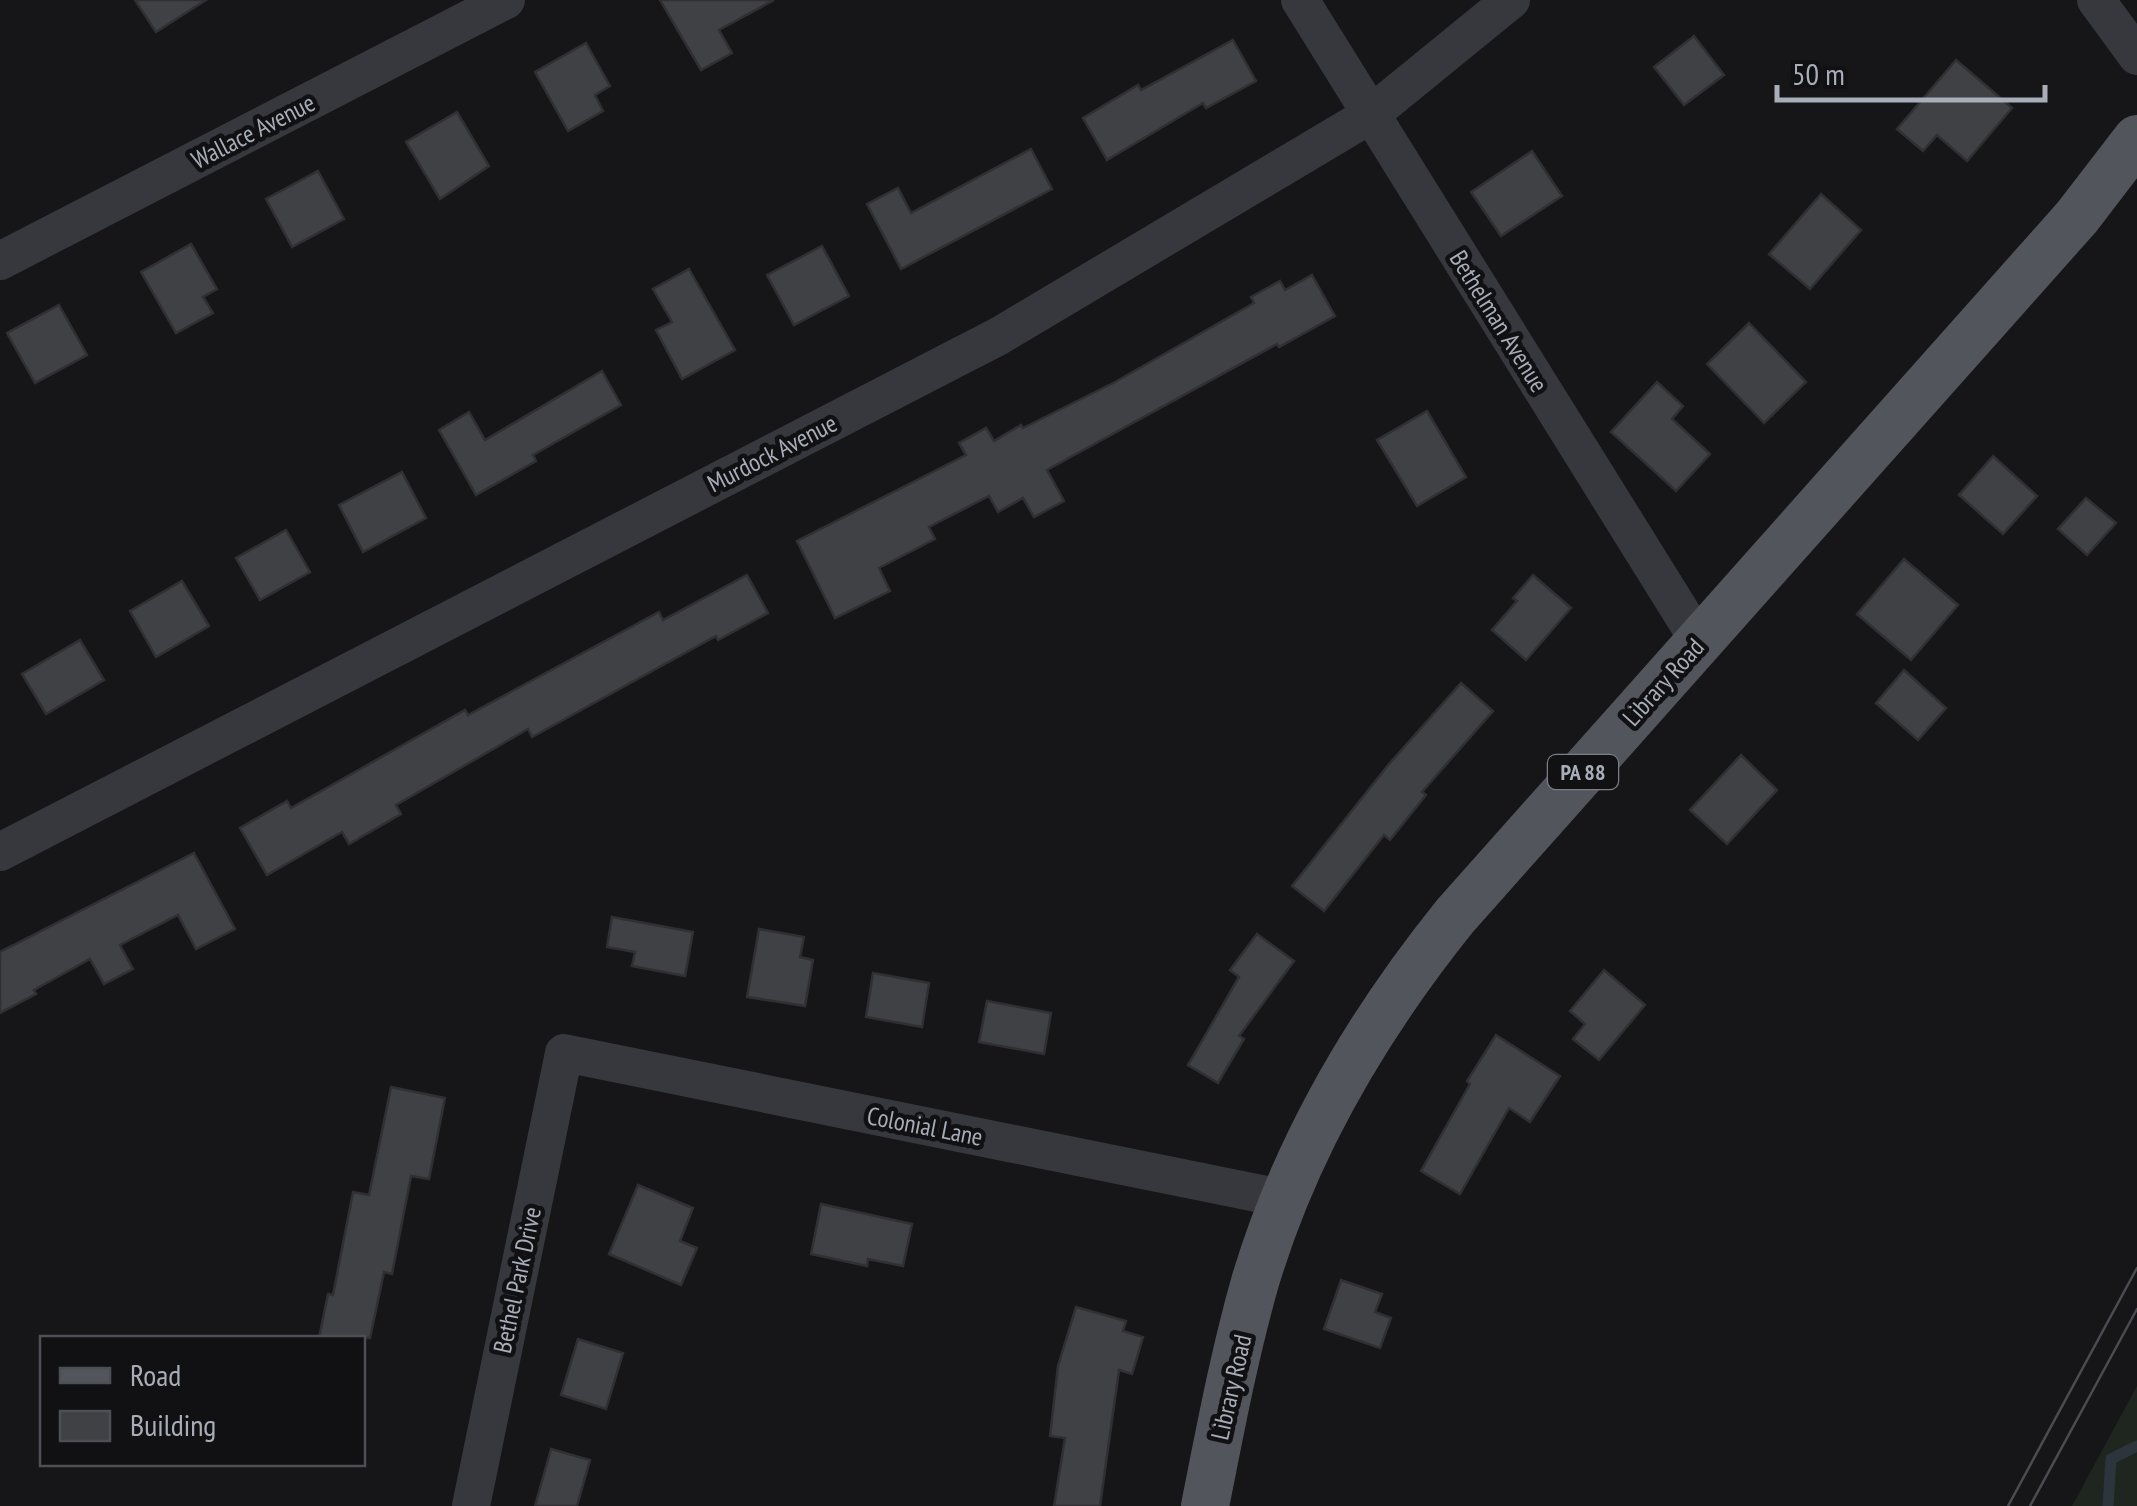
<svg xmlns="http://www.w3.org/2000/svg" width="2137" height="1506" font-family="'PT Sans Narrow',sans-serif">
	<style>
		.green { fill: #1e261f }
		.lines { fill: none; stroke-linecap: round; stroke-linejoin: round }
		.stream { stroke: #2c353c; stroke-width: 11 }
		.building { fill: #404145; stroke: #303034; stroke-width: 2.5 }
		.minor { stroke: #37383d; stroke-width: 38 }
		.major { stroke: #53555c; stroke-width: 48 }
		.tram { stroke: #4a4c52; stroke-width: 2.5 }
		.labels { text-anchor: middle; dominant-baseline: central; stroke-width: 9; stroke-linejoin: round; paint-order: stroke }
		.shield { fill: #111113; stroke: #7b7e86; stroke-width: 2.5 }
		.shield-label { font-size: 22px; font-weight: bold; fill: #a8adb8 }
		.street-label { font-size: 25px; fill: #a8adb8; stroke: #111113 }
	</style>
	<rect width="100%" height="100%" fill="#161618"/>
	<path class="green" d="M2137 1386V1506H2072Z"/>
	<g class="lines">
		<path class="stream" d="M2108 1506 2111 1459 2137 1446"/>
	</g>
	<g class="building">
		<path d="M135 0H206L156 32Z"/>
		<path d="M660 0H774L719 30 732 53 701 70Z"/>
		<path d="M1694 36 1724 75 1684 105 1654 67Z"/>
		<path d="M1233 40 1256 81 1206 108 1203 103 1107 160 1083 118 1138 85 1141 90Z"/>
		<path d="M586 43 610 86 595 95 603 111 568 131 535 72Z"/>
		<path d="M1956 60 2012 108 1967 161 1937 135 1923 151 1897 129Z"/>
		<path d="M457 112 489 166 440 199 406 142Z"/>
		<path d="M1031 149 1052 189 901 269 867 204 898 188 911 213Z"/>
		<path d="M1532 151 1562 196 1501 236 1471 192Z"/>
		<path d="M318 171 344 219 292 247 266 199Z"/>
		<path d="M1821 194 1861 230 1810 289 1769 254Z"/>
		<path d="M191 244 217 289 203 297 213 313 176 333 141 272Z"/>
		<path d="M822 246 849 296 794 325 767 275Z"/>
		<path d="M689 269 735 350 682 379 656 330 672 322 653 289Z"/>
		<path d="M1312 275 1335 316 1279 347 1277 344 1047 470 1064 501 1034 517 1023 498 998 512 989 496 929 527 935 539 879 568 890 591 835 618 797 541 966 455 959 443 986 428 994 441 1021 425 1023 428 1115 382 1254 303 1251 297 1280 281 1285 290Z"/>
		<path d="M59 305 87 355 35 383 7 333Z"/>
		<path d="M1749 323 1806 382 1764 423 1707 364Z"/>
		<path d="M602 371 621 405 533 455 536 461 476 495 439 430 469 412 485 440Z"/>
		<path d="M1657 382 1683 406 1672 419 1710 454 1676 491 1611 432Z"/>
		<path d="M1427 411 1466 477 1417 506 1377 440Z"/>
		<path d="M1993 456 2037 496 2003 534 1959 495Z"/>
		<path d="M402 472 426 518 363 552 339 505Z"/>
		<path d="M2086 498 2116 523 2087 555 2058 529Z"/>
		<path d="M286 530 310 572 260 600 236 558Z"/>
		<path d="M1904 559 1958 605 1911 660 1857 614Z"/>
		<path d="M747 575 768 613 718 640 716 636 532 737 528 729 396 805 401 814 349 844 342 832 267 875 240 828 287 801 291 808 465 710 468 715 659 612 663 620Z"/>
		<path d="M1533 575 1571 608 1526 660 1492 630 1517 601 1513 598Z"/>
		<path d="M182 581 209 626 156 657 130 611Z"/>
		<path d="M80 640 104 680 46 714 22 674Z"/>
		<path d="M1904 670 1946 708 1918 740 1876 703Z"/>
		<path d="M1461 683 1493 711 1422 792 1426 795 1390 840 1384 835 1324 911 1292 886 1389 764Z"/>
		<path d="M1741 755 1777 790 1727 844 1690 810Z"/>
		<path d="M194 853 235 929 196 949 178 915 120 945 133 969 104 984 90 959 34 990 36 994 0 1013V952Z"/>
		<path d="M612 917 693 932 685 976 632 966 635 952 607 947Z"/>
		<path d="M759 929 804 937 800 957 813 960 805 1006 747 997Z"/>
		<path d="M1257 934 1294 961 1239 1036 1244 1039 1218 1083 1188 1065 1239 977 1230 970Z"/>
		<path d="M1604 970 1645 1005 1599 1060 1573 1039 1585 1024 1570 1011Z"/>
		<path d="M873 973 929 983 922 1027 866 1017Z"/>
		<path d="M987 1001 1051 1013 1044 1054 979 1042Z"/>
		<path d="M1496 1035 1560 1076 1530 1122 1509 1108 1460 1194 1421 1171 1470 1084 1467 1081Z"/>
		<path d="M391 1087 445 1098 429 1179 411 1176 392 1274 384 1272 370 1338H319L328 1294 333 1295 353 1192 369 1195Z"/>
		<path d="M638 1185 693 1208 680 1241 697 1248 681 1285 609 1254Z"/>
		<path d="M821 1204 912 1224 903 1266 868 1259 867 1266 811 1254Z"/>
		<path d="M1341 1280 1382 1294 1375 1312 1391 1318 1380 1348 1324 1329Z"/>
		<path d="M1076 1307 1126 1321 1123 1331 1143 1337 1132 1374 1119 1370 1100 1506H1054L1065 1438 1050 1436 1058 1366Z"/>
		<path d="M578 1339 623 1353 606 1409 561 1395Z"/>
		<path d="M551 1449 590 1460 577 1506H535Z"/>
	</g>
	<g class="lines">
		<g class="minor">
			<path d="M1300 0 1699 641"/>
			<path d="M2096 0 2137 56"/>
			<path d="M0 261 506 0"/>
			<path d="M0 852 999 336 1370 115 1511 0"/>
			<path d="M471 1506 564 1053 1286 1199"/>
		</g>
		<path class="major" d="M1205 1506C1220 1431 1234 1356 1255 1282 1295 1148 1368 1024 1455 916L2077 217 2137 139"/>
		<g class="tram">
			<path d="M2008 1506 2137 1268"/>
			<path d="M2030 1506 2137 1309"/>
		</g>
	</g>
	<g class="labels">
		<rect class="shield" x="1548" y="755" width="70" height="34" rx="8"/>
		<g class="shield-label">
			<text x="1583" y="772">PA 88</text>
		</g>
		<g class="street-label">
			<text transform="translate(253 131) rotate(-27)">Wallace Avenue</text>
			<text transform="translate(1499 321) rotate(58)">Bethelman Avenue</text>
			<text transform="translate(772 453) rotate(-27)">Murdock Avenue</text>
			<text transform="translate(1663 682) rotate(-48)">Library Road</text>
			<text transform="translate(925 1126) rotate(11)">Colonial Lane</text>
			<text transform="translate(517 1280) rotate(-78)">Bethel Park Drive</text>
			<text transform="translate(1231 1387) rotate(-77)">Library Road</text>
		</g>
	</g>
	<rect x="40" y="1336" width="325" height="130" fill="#111113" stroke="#4d4f55" stroke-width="2.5"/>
	<rect x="60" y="1368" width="50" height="15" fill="#53555c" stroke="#4d4f55" stroke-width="2.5"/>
	<text x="130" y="1386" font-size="30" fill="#a8adb8">Road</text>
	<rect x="60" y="1411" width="50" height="30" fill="#404145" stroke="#4d4f55" stroke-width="2.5"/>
	<text x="130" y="1436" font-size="30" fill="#a8adb8">Building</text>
	<path d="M1777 85v15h268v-15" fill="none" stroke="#a8adb8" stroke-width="5"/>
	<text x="1792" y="85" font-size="30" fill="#a8adb8" stroke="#111113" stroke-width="8" paint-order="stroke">50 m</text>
</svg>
